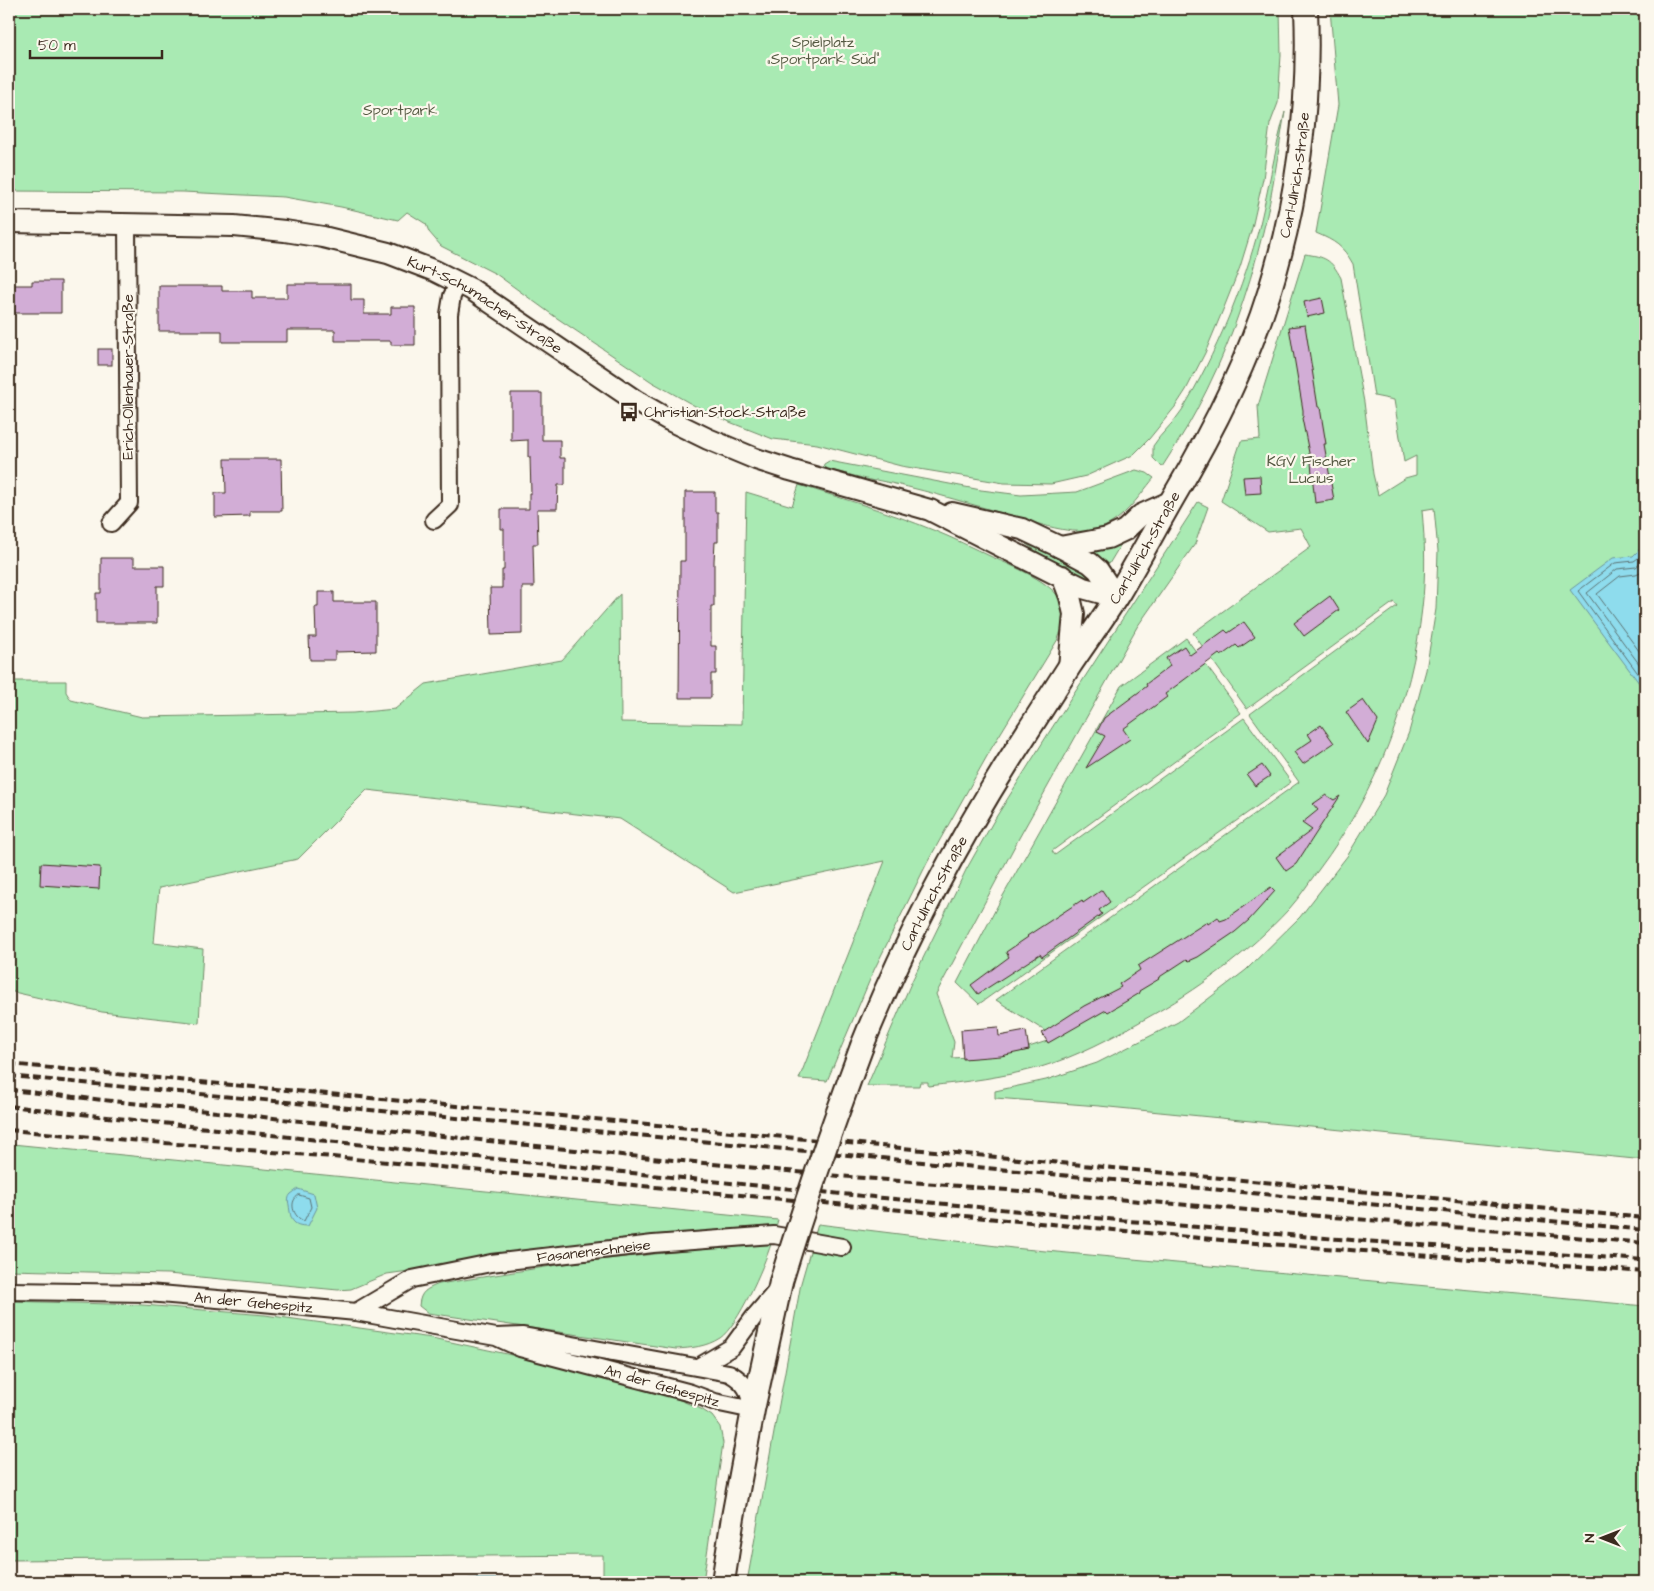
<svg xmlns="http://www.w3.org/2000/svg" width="1654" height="1591" font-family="'Architects Daughter',sans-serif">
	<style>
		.green { fill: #a9eab3; stroke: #728a68 }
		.water { fill: #8edced; stroke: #6d959a }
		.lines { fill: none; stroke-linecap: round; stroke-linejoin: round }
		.shore { stroke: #5c7171; stroke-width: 1 }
		.building { fill: #d2add6; stroke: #3b2a1e }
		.minor-casing { stroke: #3b2a1e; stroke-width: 20 }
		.tertiary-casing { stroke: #3b2a1e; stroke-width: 24 }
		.secondary-casing { stroke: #3b2a1e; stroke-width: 26 }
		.minor { stroke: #fbf7ec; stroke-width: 16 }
		.tertiary { stroke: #fbf7ec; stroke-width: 20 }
		.secondary { stroke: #fbf7ec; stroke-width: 22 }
		.rail { stroke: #3b2a1e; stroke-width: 4; stroke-dasharray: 8 4; stroke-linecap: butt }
		.secondary-bridge-casing { stroke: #3b2a1e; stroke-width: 26; stroke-linecap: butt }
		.secondary-bridge { stroke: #fbf7ec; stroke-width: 22 }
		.labels { text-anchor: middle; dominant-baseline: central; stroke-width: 4.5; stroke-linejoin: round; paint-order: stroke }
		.park-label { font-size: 15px; fill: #565a43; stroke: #fbf7ec }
		.street-label { font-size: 15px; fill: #3b2a1e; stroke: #fbf7ec }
		.poi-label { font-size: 15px; fill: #3b2a1e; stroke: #fbf7ec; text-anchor: start }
	</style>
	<rect width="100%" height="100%" fill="#fbf7ec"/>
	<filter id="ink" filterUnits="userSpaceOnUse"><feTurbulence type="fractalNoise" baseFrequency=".02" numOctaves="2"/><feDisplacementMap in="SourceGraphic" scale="10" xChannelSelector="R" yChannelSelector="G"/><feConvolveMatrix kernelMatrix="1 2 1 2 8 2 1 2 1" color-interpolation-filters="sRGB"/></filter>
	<g filter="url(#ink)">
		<g class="green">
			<path d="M9 9H1280L1281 55 1278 103 1270 124 1263 179 1252 228 1240 267 1225 305 1205 353 1186 390 1175 407 1149 439 1133 455 1086 476 1051 484 1004 483 901 466 817 444 773 439 732 423 695 406 652 382 554 316 496 274 441 246 429 232 426 224 407 212 398 220 341 207 284 197 183 192 9 191Z"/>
			<path d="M1330 9H1645V1160L1099 1106 995 1098V1091L1046 1080 1097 1063 1178 1022 1246 970 1300 917 1348 855 1384 795 1409 732 1426 670 1436 609 1438 551 1434 508 1422 510C1425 543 1426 575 1422 608 1412 701 1376 793 1319 869 1309 882 1300 897 1289 909 1247 954 1198 990 1145 1019 1111 1038 1078 1056 1041 1067 1004 1077 966 1082 928 1086V1082H920L919 1086H867L911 983 966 870 993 822 1048 734 1198 502 1208 507 1195 544 1137 627 1019 838 936 994 954 1042 952 1058 1001 1055 1029 1050V1047L1056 1038 996 1000 1299 782 1250 714 1397 606 1394 602 1247 709 1193 633 1311 547 1301 528 1268 532 1221 501 1241 441 1260 439 1258 406 1305 254C1325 257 1331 259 1341 278L1364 402 1373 474 1378 495 1405 478 1416 475V456L1404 462 1394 400 1374 396 1353 264C1343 246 1335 241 1316 233L1338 105Z"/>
			<path d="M1285 112C1278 152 1273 193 1263 232 1248 294 1226 355 1196 411 1186 430 1174 448 1162 467L1153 458V446C1161 433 1174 423 1182 410 1215 356 1244 286 1260 224 1269 187 1275 149 1285 112Z"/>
			<path d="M829 461 981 490 1021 495 1077 492 1136 470 1147 473 1154 478C1138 497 1121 524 1095 530 1068 536 1028 520 1002 513 960 501 918 488 876 480L874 481 823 468 824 464Z"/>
			<path d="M799 485C844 499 889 512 933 530 953 538 973 548 992 557 1013 566 1052 582 1062 602 1068 614 1062 628 1058 639L991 749 927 863 874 970 827 1081 799 1079 885 861 734 892 620 819 367 790 298 859 159 888 154 943 203 949 199 1023 102 1012 9 991V681H66V692L71 700 142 717 353 713 395 709 426 684 562 660 620 594 621 722 742 724 746 492 792 506Z"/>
			<path d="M1028 541 1081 568 1093 578 1092 581 1056 564 1026 544Z"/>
			<path d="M1119 543 1121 544 1109 564 1091 554 1092 551 1107 548Z"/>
			<path d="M1186 638 1241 713 1052 851 1055 855 1244 718 1291 782 979 1004 957 983 999 903 1121 686Z"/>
			<path d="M12 1144 778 1220 775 1230 438 1267 387 1274 351 1289 338 1290 168 1274 9 1270V1152Z"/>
			<path d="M818 1224 1013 1248 1645 1306V1582H747L801 1283Z"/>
			<path d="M771 1244C764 1266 738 1326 720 1338 706 1347 691 1348 676 1349L428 1313 419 1306C420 1291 427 1289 439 1284L570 1263 683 1251Z"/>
			<path d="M9 1301 143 1305 265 1315 432 1338 521 1357 673 1397 701 1409 712 1416 720 1427 723 1443 703 1582H603V1555L9 1560Z"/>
		</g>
		<g class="water">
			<path d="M1641 548H1645V691L1570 590 1613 558 1633 556Z"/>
			<path d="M298 1189 314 1194 317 1208 308 1226C291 1226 291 1219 289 1205 288 1201 288 1197 291 1194 293 1192 296 1191 298 1189Z"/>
			<rect x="469" y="1579" width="96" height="3"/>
		</g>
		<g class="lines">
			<g class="shore">
				<path d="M1645 553 1634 561 1615 563 1578 591 1645 683"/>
				<path d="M1645 560 1636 567 1617 569 1587 593 1645 672"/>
				<path d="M1645 570 1636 574 1620 576 1597 594 1645 659"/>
				<path d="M299 1195 309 1198 311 1207 304 1221C293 1217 288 1201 299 1195Z"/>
			</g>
		</g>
		<g class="building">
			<path d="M32 281H61V313H9V285H32Z"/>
			<path d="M287 284H351V300H364V314H391V307H415V345H391V341H335V330H287V342H222V331H159V286H222V291H252V298H287Z"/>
			<path d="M1322 298 1325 313 1307 317 1304 302Z"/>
			<path d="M1305 325 1318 407H1320L1322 420 1326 444H1324L1334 500 1315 503 1311 463 1302 418 1303 417V410L1289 327Z"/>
			<rect x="98" y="349" width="14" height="16"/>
			<path d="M511 393H542V440H560V458H565V485H558L557 509H537L538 544H533L534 587H522V634L491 635 490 588H502V570H504V529H501V509H529V493H531L530 457H528V440L511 441Z"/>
			<path d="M225 459H281L282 511H250V516L215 517V493H226Z"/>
			<path d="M1260 476 1261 493 1245 494 1243 477Z"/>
			<path d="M685 492H715V512H718V542H715L714 561V606H711V646H716V674H711V698H679L680 561H685Z"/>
			<path d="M101 558H134V566H164V586H157V623H96V593H101Z"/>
			<path d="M318 592H334V602H376V651L335 652V660H310L309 637H316L315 607H318Z"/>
			<path d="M1330 596 1339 610 1304 636 1294 623Z"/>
			<path d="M1244 622 1255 637 1239 648 1236 645 1221 656 1219 654 1165 694 1167 697 1123 729 1130 739 1086 768 1105 736 1097 732 1104 718 1147 686 1146 684 1170 666 1166 658 1184 646 1190 655 1225 630 1228 633Z"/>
			<path d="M1363 700 1378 721 1368 744 1346 712Z"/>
			<path d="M1321 725 1334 743 1303 764 1294 752 1312 740 1308 734Z"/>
			<path d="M1262 765 1270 776 1255 786 1247 775Z"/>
			<path d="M1326 795 1334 800 1340 796 1296 864 1286 871 1276 857 1312 830 1302 823 1318 810 1313 804Z"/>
			<path d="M41 863 100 867 99 889 40 885Z"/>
			<path d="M1271 887 1275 891 1249 920 1235 932 1198 957 1189 961 1187 959 1158 978 1159 979 1139 991 1140 993 1108 1012 1106 1010 1048 1043 1042 1033 1084 1006 1121 987 1119 984 1140 970 1138 966 1207 922 1208 924 1218 917 1220 921 1226 919Z"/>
			<path d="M1102 890 1110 902 1099 910 1102 914 1042 957 1040 954 978 994 971 985 1009 957 1006 952 1028 937 1027 936 1082 900 1083 903Z"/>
			<path d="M998 1027 999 1036 1026 1031 1029 1050 1001 1056 963 1059 961 1030Z"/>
		</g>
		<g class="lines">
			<defs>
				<g id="minor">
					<path d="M434 520 450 505 449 314 452 296 459 282"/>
					<path d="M111 523 129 503 127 224"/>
					<path id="s1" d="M9 1291 148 1293 252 1302 356 1312 496 1337 523 1336 729 1373C747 1383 749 1391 753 1410L715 1402 691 1393 520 1348 496 1337"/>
					<path id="s2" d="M356 1312 412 1279 491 1263 653 1244 774 1235 842 1247"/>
					<path d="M698 1367 732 1347 754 1317 779 1288"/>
				</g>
				<g id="tertiary">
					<path id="s3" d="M9 222 234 226 285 231 323 237 388 253 435 271 471 289 636 401 669 420 708 439 756 459 790 470 930 510 1083 588 1116 597"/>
					<path d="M952 513 1022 529 1060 547 1090 563 1098 570 1116 597"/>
					<path d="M1060 547 1108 538 1125 530 1141 515 1170 502"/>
					<path d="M1062 576 1070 597 1074 614 1069 667"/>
				</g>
				<g id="secondary">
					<path id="s4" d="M862 1046C902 947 953 850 1010 759 1029 729 1049 698 1069 667 1085 643 1102 620 1117 596 1137 563 1155 529 1174 496 1212 432 1247 364 1269 293 1298 200 1310 105 1306 9"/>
					<path d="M723 1582 733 1517 753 1410 781 1282"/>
				</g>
			</defs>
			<use href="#minor" class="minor-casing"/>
			<use href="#tertiary" class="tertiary-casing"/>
			<use href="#secondary" class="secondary-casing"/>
			<use href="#minor" class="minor"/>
			<use href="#tertiary" class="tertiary"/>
			<use href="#secondary" class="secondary"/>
			<g class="rail">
				<path d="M9 1064 1645 1218"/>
				<path d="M9 1076 1645 1230"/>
				<path d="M9 1090 631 1156 839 1176 1645 1243"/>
				<path d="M9 1106C419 1152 830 1195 1242 1231 1376 1243 1511 1251 1645 1260"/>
				<path d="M9 1130 333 1157 1243 1242 1645 1272"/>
			</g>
			<defs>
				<path id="secondary-bridge" d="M781 1282C805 1202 833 1124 862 1046"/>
			</defs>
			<use href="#secondary-bridge" class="secondary-bridge-casing"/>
			<use href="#secondary-bridge" class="secondary-bridge"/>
		</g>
	</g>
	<defs>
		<symbol id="bus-bare" viewBox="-9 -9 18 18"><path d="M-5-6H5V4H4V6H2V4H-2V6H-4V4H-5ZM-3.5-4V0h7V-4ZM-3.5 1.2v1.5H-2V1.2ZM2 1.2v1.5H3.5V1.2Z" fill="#3b2a1e" stroke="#fbf7ec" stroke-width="2.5" paint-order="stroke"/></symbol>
	</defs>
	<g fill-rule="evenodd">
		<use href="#bus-bare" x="615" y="398" width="28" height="28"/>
	</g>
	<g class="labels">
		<g class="park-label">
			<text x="823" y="42">Spielplatz<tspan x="823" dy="17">„Sportpark Süd“</tspan></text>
			<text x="400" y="110">Sportpark</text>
			<text x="1311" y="461">KGV Fischer<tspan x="1311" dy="17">Lucius</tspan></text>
		</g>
		<g class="street-label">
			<text stroke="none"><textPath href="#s4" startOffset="979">Carl-Ulrich-Straße</textPath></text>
			<text stroke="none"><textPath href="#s3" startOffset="492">Kurt-Schumacher-Straße</textPath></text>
			<text transform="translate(128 377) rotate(-90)">Erich-Ollenhauer-Straße</text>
			<text stroke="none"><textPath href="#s4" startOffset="574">Carl-Ulrich-Straße</textPath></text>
			<text stroke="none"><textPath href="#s4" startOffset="169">Carl-Ulrich-Straße</textPath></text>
			<text stroke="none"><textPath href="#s2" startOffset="249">Fasanenschneise</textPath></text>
			<text stroke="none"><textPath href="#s1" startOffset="245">An der Gehespitz</textPath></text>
			<text transform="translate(662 1386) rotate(16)">An der Gehespitz</text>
		</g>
		<g class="poi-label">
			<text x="644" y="412">Christian-Stock-Straße</text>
		</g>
	</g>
	<rect width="1654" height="1591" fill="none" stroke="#fbf7ec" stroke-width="30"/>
	<rect x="15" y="15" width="1624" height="1561" fill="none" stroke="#3b2a1e" stroke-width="2" filter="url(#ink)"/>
	<g transform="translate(1602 1538) rotate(270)" stroke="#fbf7ec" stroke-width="4" paint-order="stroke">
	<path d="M0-4L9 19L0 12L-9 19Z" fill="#3b2a1e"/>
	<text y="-8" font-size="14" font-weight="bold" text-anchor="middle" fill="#3b2a1e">N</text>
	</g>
	<path d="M30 50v8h132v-8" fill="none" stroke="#3b2a1e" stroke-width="2.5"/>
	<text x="38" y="50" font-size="15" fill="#3b2a1e" stroke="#fbf7ec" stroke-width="4" paint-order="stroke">50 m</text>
</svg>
